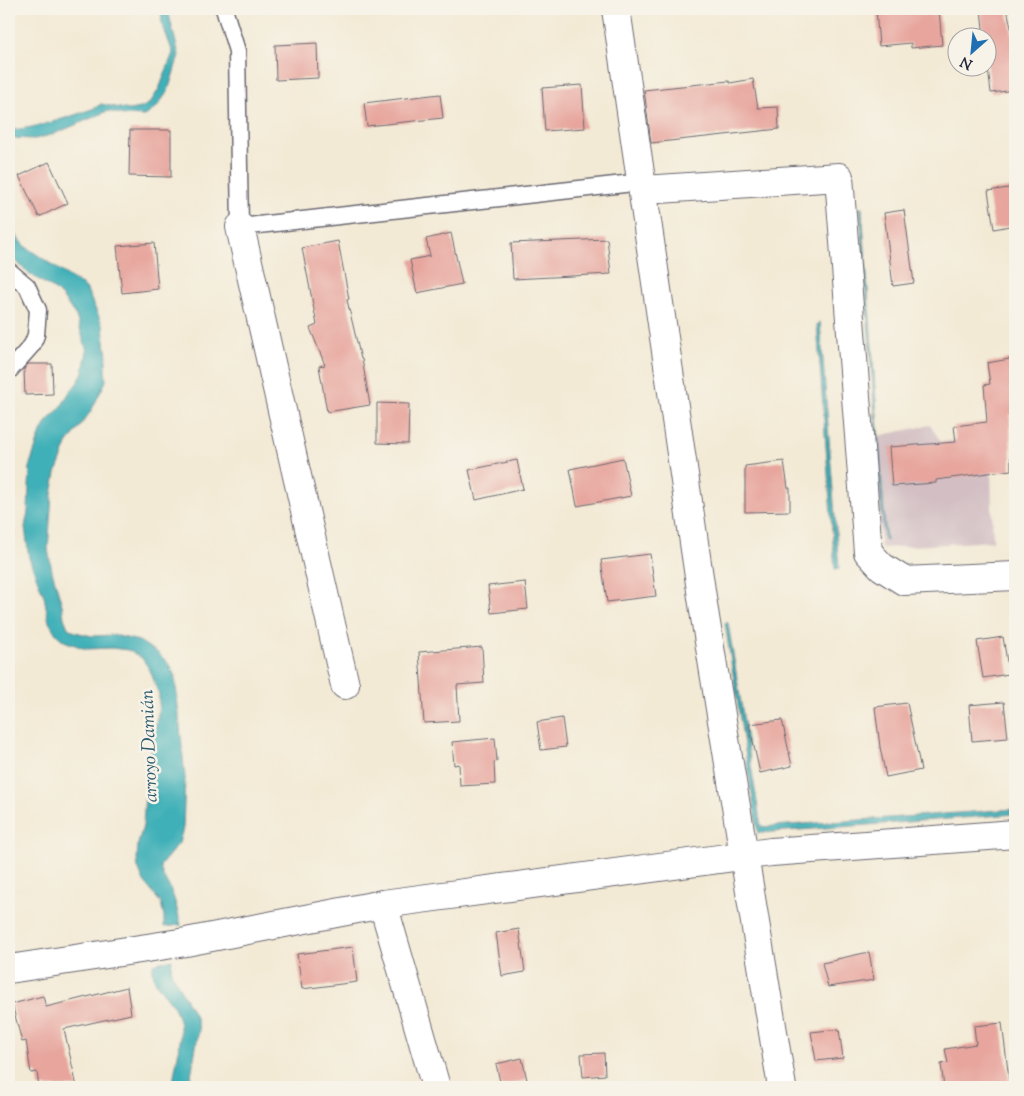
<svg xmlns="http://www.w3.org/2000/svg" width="1024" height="1096" font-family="'Sorts Mill Goudy',serif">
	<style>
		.industrial { fill: #d2bec3 }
		.water { fill: #3fb0b8; stroke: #30697a }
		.building { fill: #e7a59d }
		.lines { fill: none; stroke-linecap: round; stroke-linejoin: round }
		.lane-casing { stroke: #6b6871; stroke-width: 19 }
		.street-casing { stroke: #6b6871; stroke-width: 30 }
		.lane { stroke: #fff; stroke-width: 16 }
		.street { stroke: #fff; stroke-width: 28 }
		.labels { text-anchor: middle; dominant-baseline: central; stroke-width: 5; stroke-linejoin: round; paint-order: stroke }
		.water-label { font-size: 19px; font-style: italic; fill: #2e5b6d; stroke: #f7f3e8 }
	</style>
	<rect width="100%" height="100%" fill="#f7f3e8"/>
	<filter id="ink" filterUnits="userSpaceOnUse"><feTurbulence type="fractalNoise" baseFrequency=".02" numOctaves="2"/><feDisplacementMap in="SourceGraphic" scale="10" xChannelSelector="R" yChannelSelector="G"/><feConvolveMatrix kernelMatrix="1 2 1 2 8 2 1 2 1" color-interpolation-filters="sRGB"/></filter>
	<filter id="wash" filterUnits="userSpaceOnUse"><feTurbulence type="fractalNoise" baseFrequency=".0096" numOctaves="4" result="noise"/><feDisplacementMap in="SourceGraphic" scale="20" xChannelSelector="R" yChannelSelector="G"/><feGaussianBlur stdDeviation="1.12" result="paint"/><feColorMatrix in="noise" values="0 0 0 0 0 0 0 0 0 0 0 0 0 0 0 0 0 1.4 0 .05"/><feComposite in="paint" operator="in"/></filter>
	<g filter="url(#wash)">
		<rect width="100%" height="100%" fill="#f3ead5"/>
		<path class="industrial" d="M930 425 941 442 990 436 993 541 881 548 873 437Z"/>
		<g class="water">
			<path d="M161 9H169V15L179 55 168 91 156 108 145 116 124 115 108 111 54 134 35 139 9 138V130C39 128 66 118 95 108L101 104 129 110 141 108 150 103 159 89 173 53 162 23Z"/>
			<path d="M9 203 15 234 23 245 86 288 103 326 104 336 107 356 105 369 106 381 91 411 67 444 56 473 52 494 48 549 52 571 62 605 64 618 68 628 75 632 92 636 114 635 139 641 158 653 169 664 175 676 185 778 183 828 179 843 160 866C162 877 168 883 172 893 176 903 178 914 181 925L164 927V916L161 903 144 882 138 868 137 857 138 844 143 826 146 777 159 709V694L150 670 142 658 128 650 111 648 86 649 64 641 56 634 49 622 44 596 29 558 25 527 28 512 30 464 41 432 47 421 61 407 69 393 78 382 83 372 87 351 76 316 63 298 55 290 30 274 9 255Z"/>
			<path d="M860 208H862L886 540 884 539Z"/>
			<path d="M820 322 839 569H835L817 324Z"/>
			<path d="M725 623H728L761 827 1015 809V814L758 833Z"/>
			<path d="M172 959 171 972 196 1018 199 1029 189 1087H173C174 1062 186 1039 177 1014 170 994 150 987 153 964Z"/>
		</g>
		<g id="blocks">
			<g class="building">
				<path d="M876 9H939L942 45 911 48V43L879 46Z"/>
				<path d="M981 9H1007L1015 46V90L991 93 988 68 986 38H984Z"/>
				<path d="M317 43 318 78 276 80 275 45Z"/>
				<path d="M753 79 758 108 778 107 779 129 651 143 644 90 729 81 730 83Z"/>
				<path d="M582 85 585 128 545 131 542 88Z"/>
				<path d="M440 94 443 118 367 126 364 103Z"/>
				<path d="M130 130H171V177L129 176Z"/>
				<path d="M49 162 68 203 39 217 19 176Z"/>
				<path d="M1015 187V225L994 229 988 191Z"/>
				<path d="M904 210 914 283 893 286 884 213Z"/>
				<path d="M451 233 462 284 417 293 410 260 430 256 426 239Z"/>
				<path d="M607 239 611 274 513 279 511 243Z"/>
				<path d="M338 241 349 299 347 300 361 359H362L370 405 327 412 319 366 325 365 310 328 317 325 302 248Z"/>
				<path d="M154 243 158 289 122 293 117 246Z"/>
				<path d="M1015 358V415H1010L1011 470 936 480V483L892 486 889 447 956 442 954 426 987 422 984 385 990 384 987 363Z"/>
				<path d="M28 364H52L53 394 25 395 24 369Z"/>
				<path d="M377 403 409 404 408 444 377 443Z"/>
				<path d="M623 458 631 496 577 506 570 469Z"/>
				<path d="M517 460 523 489 476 500 469 470Z"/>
				<path d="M784 461 788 488H790V511L745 512V466Z"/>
				<path d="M650 554 656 596 607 602 601 560Z"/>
				<path d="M525 582 528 609 491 613 488 586Z"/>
				<path d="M1003 637 1009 674 983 678 977 641Z"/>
				<path d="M482 647 484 683 457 685 459 721 424 723 419 652Z"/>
				<path d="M1004 702 1008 738 972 741 969 705Z"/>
				<path d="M907 703 921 770 886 777 880 747 875 707Z"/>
				<path d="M562 718 566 747 541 750 537 722Z"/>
				<path d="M782 720 792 766 760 773 749 724Z"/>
				<path d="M495 738 497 761 494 762 495 784 460 786 459 764 454 765 452 742Z"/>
				<path d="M519 929 525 972 502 976 496 933Z"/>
				<path d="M353 947 357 982 302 989 297 954Z"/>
				<path d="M869 952 874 980 828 987 822 963 837 960V959Z"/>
				<path d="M127 987 131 1014 64 1029 77 1087H39L37 1072 31 1073 26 1041 22 1042 12 1004 43 996 46 1007Z"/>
				<path d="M1002 1023 1010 1087H944L941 1064 948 1063 945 1049 976 1044 974 1026Z"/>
				<path d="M839 1029 843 1058 816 1061 811 1032Z"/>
				<path d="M604 1053 605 1075 583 1077 581 1054Z"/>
				<path d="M522 1058 527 1080 501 1086 496 1064Z"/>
			</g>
		</g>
	</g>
	<g filter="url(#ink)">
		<use href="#blocks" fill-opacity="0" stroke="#6b6871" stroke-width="1"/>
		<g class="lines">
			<defs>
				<g id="lane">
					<path d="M224 9 237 51 240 227 642 182"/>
					<path d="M9 271 27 286 38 310 36 335 32 345 9 371"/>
				</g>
				<g id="street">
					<path d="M616 9 704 611 782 1087"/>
					<path d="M644 190 839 177 868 552 882 567 904 581 1015 576"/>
					<path d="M240 227 345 685"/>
					<path d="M383 904 436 1087"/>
					<path d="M9 969 186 942 383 904 771 852 1015 834"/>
				</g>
			</defs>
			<use href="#lane" class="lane-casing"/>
			<use href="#street" class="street-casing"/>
			<use href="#lane" class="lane"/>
			<use href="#street" class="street"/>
		</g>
	</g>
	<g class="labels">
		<g class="water-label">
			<text transform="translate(150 746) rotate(-92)">arroyo Damián</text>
		</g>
	</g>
	<rect width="1024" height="1096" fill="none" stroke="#f7f3e8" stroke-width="30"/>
	<g transform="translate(972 52) rotate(207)"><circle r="24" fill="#f7f3e8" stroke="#a29fa3"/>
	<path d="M0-4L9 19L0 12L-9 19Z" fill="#1f6fb2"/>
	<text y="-8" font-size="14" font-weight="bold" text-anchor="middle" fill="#22223b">N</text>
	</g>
</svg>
